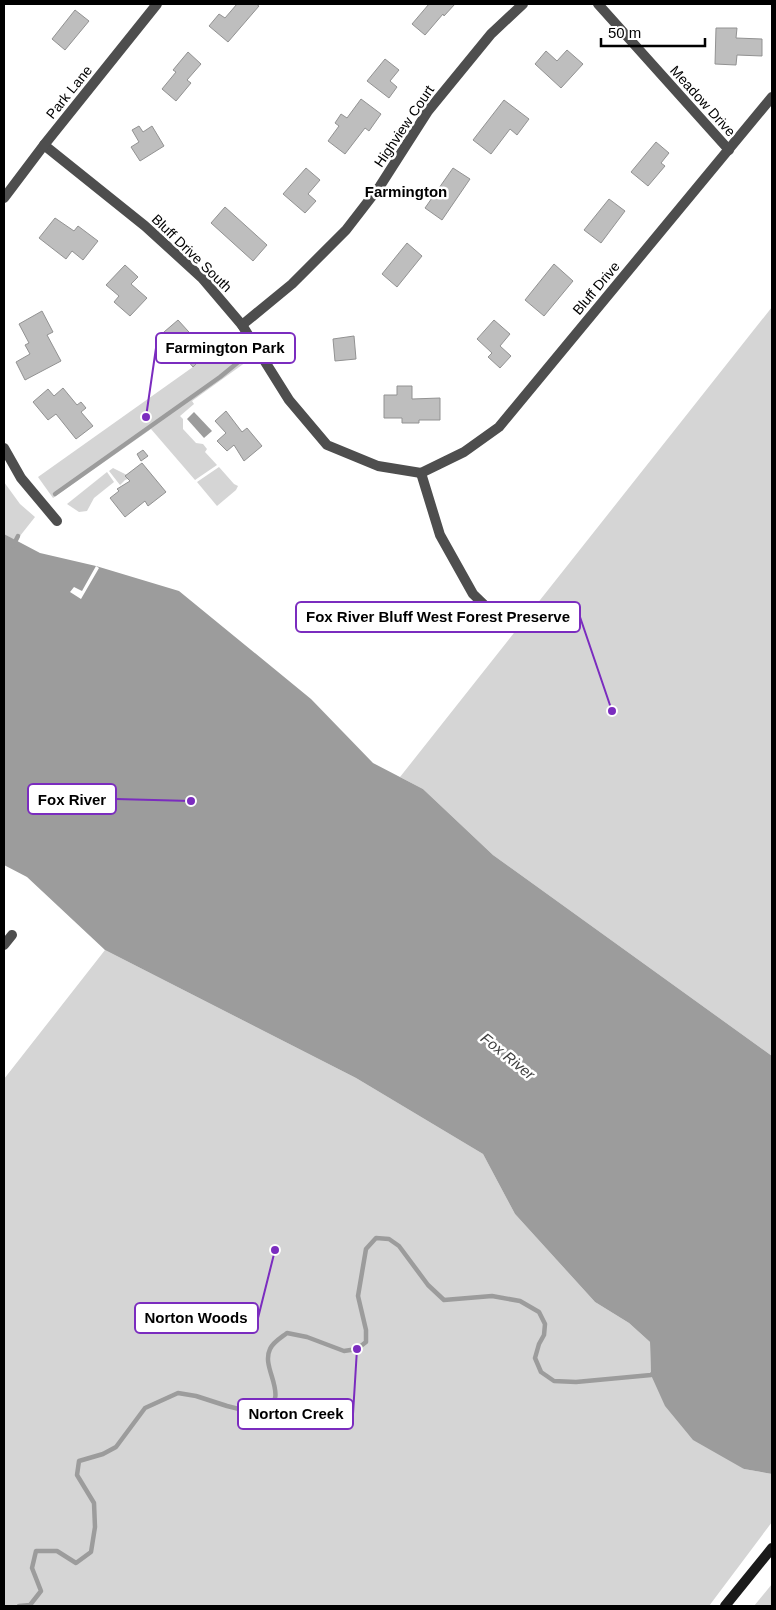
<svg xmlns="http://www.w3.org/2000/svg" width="776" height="1610" font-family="Arial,sans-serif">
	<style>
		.green { fill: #d5d5d5 }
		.water { fill: #9c9c9c }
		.pier { fill: #fff }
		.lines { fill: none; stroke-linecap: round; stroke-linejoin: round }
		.stream { stroke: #9c9c9c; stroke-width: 4.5 }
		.building { fill: #bebebe; stroke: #929292 }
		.minor { stroke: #4e4e4e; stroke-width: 10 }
		.secondary { stroke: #1b1b1b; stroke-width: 10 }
		.labels { text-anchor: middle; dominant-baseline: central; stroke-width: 5; stroke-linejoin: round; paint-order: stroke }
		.street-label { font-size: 14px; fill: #000; stroke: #fff }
		.neighbourhood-label { font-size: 15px; font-weight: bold; fill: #000; stroke: #fff }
		.water-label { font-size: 15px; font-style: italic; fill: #3d3d3d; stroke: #fff }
		.leader { fill: none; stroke: #7b2cbf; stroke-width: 2 }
		.callout-dot { fill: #7b2cbf; stroke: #fff; stroke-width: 2 }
		.callout { fill: #fff; stroke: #7b2cbf; stroke-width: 2 }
		.callout-label { font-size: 15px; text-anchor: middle; font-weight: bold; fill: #000 }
	</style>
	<rect width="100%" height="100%" fill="#fff"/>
	<g class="green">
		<path d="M772 307V1056L493 855 423 789 400 777Z"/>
		<path d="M238 335 253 357 192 401 194 404 180 416 183 419V429L196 443 203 444 207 449 205 452 217 465 195 480 151 429 53 498 38 477Z"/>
		<path d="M219 467 234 484 238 486 236 490 217 506 197 482Z"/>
		<path d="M113 468 127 475 126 476 128 479 125 480 120 485 109 471Z"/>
		<path d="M107 472 114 482 94 498 87 511 79 512 67 504Z"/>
		<path d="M4 482 20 504 35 517 16 541 4 534Z"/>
		<path d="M105 950 356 1078 483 1154 515 1214 595 1302 629 1323 650 1342 651 1375 744 1469 772 1474V1522L709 1606H4V1079Z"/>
		<path d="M772 1584V1606H754Z"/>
	</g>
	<g class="water">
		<path d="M194 412 212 431 204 438 187 419Z"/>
		<path d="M4 534 40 553 96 566 179 591 311 699 373 763 423 789 493 855 772 1056V1474L744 1469 693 1440 665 1406 651 1375 650 1342 629 1323 595 1302 515 1214 483 1154 356 1078 105 950 27 877 4 865Z"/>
	</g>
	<path class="pier" d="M96 566 99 568 81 599 70 592 74 587 82 591Z"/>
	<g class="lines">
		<g class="stream">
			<path d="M55 494 220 377 247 355"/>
			<path d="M13 546 18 536"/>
			<path d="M19 1606 30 1605 41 1591 32 1568 36 1551H57L76 1563 91 1552 95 1527 94 1503 77 1475 79 1461 103 1454 116 1447 145 1408 178 1393 196 1396 227 1406 263 1415C292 1395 260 1370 270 1349 273 1342 282 1337 287 1333L307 1337 344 1351 357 1349 366 1342V1330L358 1296 366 1249 376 1238 389 1239 399 1246 428 1285 444 1300 492 1296 520 1301 539 1312 545 1324 544 1335 539 1344 535 1358 541 1372 554 1381 576 1382 651 1375 654 1372"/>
		</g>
	</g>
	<g class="building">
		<path d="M237 4H256L259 6 228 42 209 26 219 14 225 18Z"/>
		<path d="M429 4H455L444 16 443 14 425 35 412 24Z"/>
		<path d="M75 10 89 21 65 50 52 39Z"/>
		<path d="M716 28H737L736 38 762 39V56L737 55 736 65 715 64Z"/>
		<path d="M567 50 583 64 561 88 535 64 546 51 557 61Z"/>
		<path d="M188 52 201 64 187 80 191 83 176 101 162 89 176 72 173 70Z"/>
		<path d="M385 59 399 70 390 81 397 87 389 98 367 81Z"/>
		<path d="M361 99 381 114 369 131 365 128 345 154 328 141 339 126 335 123 341 114 347 118Z"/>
		<path d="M504 100 529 119 517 135 510 129 491 154 473 140Z"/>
		<path d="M139 126 143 132 152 126 164 146 140 161 131 147 139 142 132 130Z"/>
		<path d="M656 142 669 153 661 163 665 166 648 186 631 172Z"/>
		<path d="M306 168 320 180 308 194 316 201 305 213 283 194Z"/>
		<path d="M453 168 470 179 442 220 425 208Z"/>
		<path d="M609 199 625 211 601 243 584 230Z"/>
		<path d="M225 207 267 245 253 261 211 223Z"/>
		<path d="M55 218 74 231 78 226 98 241 83 260 72 251 66 259 39 238Z"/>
		<path d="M407 243 422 256 397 287 382 274Z"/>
		<path d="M554 264 573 281 544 316 525 300Z"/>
		<path d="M125 265 138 277 131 284 147 298 130 316 114 302 119 296 106 285Z"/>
		<path d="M42 311 53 332 47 335 61 361 25 380 16 362 30 354 25 345 29 343 19 324Z"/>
		<path d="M178 320 208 353 193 367 181 353 176 358 157 338Z"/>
		<path d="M494 320 510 334 500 346 511 356 500 368 488 357 492 353 477 339Z"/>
		<path d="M354 336 356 359 335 361 333 339Z"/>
		<path d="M397 386H412V399L440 398V420H419V423H402V418H384V395H397Z"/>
		<path d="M63 388 77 405 81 402 86 408 81 412 93 426 76 439 56 414 48 420 33 402 48 389 54 396Z"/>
		<path d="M226 411 242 432 247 428 262 446 244 461 234 445 227 451 217 441 226 433 215 421Z"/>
		<path d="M143 450 148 456 141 461 137 454Z"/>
		<path d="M142 463 166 492 148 506 145 501 125 517 110 498 119 491 117 489 130 481 125 476Z"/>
	</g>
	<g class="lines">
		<g class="minor">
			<path d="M598 4 729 150"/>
			<path d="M44 145 145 226 202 278 242 325 289 400 327 445 378 466 421 473"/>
			<path d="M4 198 44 145 157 4"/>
			<path d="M242 325 292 284 346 230 380 186 428 111 491 34 523 4"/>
			<path d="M4 448 21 478 57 521"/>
			<path d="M421 473 464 452 499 427 772 97"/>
			<path d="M421 473 440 535 473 594 503 623"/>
			<path d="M4 945 12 935"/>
		</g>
		<path class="secondary" d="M725 1606 772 1548"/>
	</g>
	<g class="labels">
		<g class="street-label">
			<text transform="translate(69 92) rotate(-51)">Park Lane</text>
			<text transform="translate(703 101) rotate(48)">Meadow Drive</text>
			<text transform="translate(404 126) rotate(-56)">Highview Court</text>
			<text transform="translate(192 253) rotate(44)">Bluff Drive South</text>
			<text transform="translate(596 288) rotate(-50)">Bluff Drive</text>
		</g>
		<g class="neighbourhood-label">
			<text x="406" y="191">Farmington</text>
		</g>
		<g class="water-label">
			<text transform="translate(508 1056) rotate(39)">Fox River</text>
		</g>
	</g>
	<path class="leader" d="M146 417L156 348M612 711L580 617M191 801L116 799M275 1250L258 1318M357 1349L353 1414"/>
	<g class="callout-dot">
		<circle cx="146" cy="417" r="5"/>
		<circle cx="612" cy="711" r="5"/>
		<circle cx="191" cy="801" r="5"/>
		<circle cx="275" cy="1250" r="5"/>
		<circle cx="357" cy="1349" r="5"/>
	</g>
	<g class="callout">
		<rect x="156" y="333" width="139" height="30" rx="5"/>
		<rect x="296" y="602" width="284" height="30" rx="5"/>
		<rect x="28" y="784" width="88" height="30" rx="5"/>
		<rect x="135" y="1303" width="123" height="30" rx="5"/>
		<rect x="238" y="1399" width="115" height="30" rx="5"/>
	</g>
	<g class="callout-label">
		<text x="225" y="353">Farmington Park</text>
		<text x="438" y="622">Fox River Bluff West Forest Preserve</text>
		<text x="72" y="805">Fox River</text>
		<text x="196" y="1323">Norton Woods</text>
		<text x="296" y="1419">Norton Creek</text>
	</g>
	<rect width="776" height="1610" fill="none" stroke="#000000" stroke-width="10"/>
	<path d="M601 38v8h104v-8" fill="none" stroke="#000000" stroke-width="2.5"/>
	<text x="608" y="38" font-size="15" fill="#000000" stroke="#ffffff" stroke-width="4" paint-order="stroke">50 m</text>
</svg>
